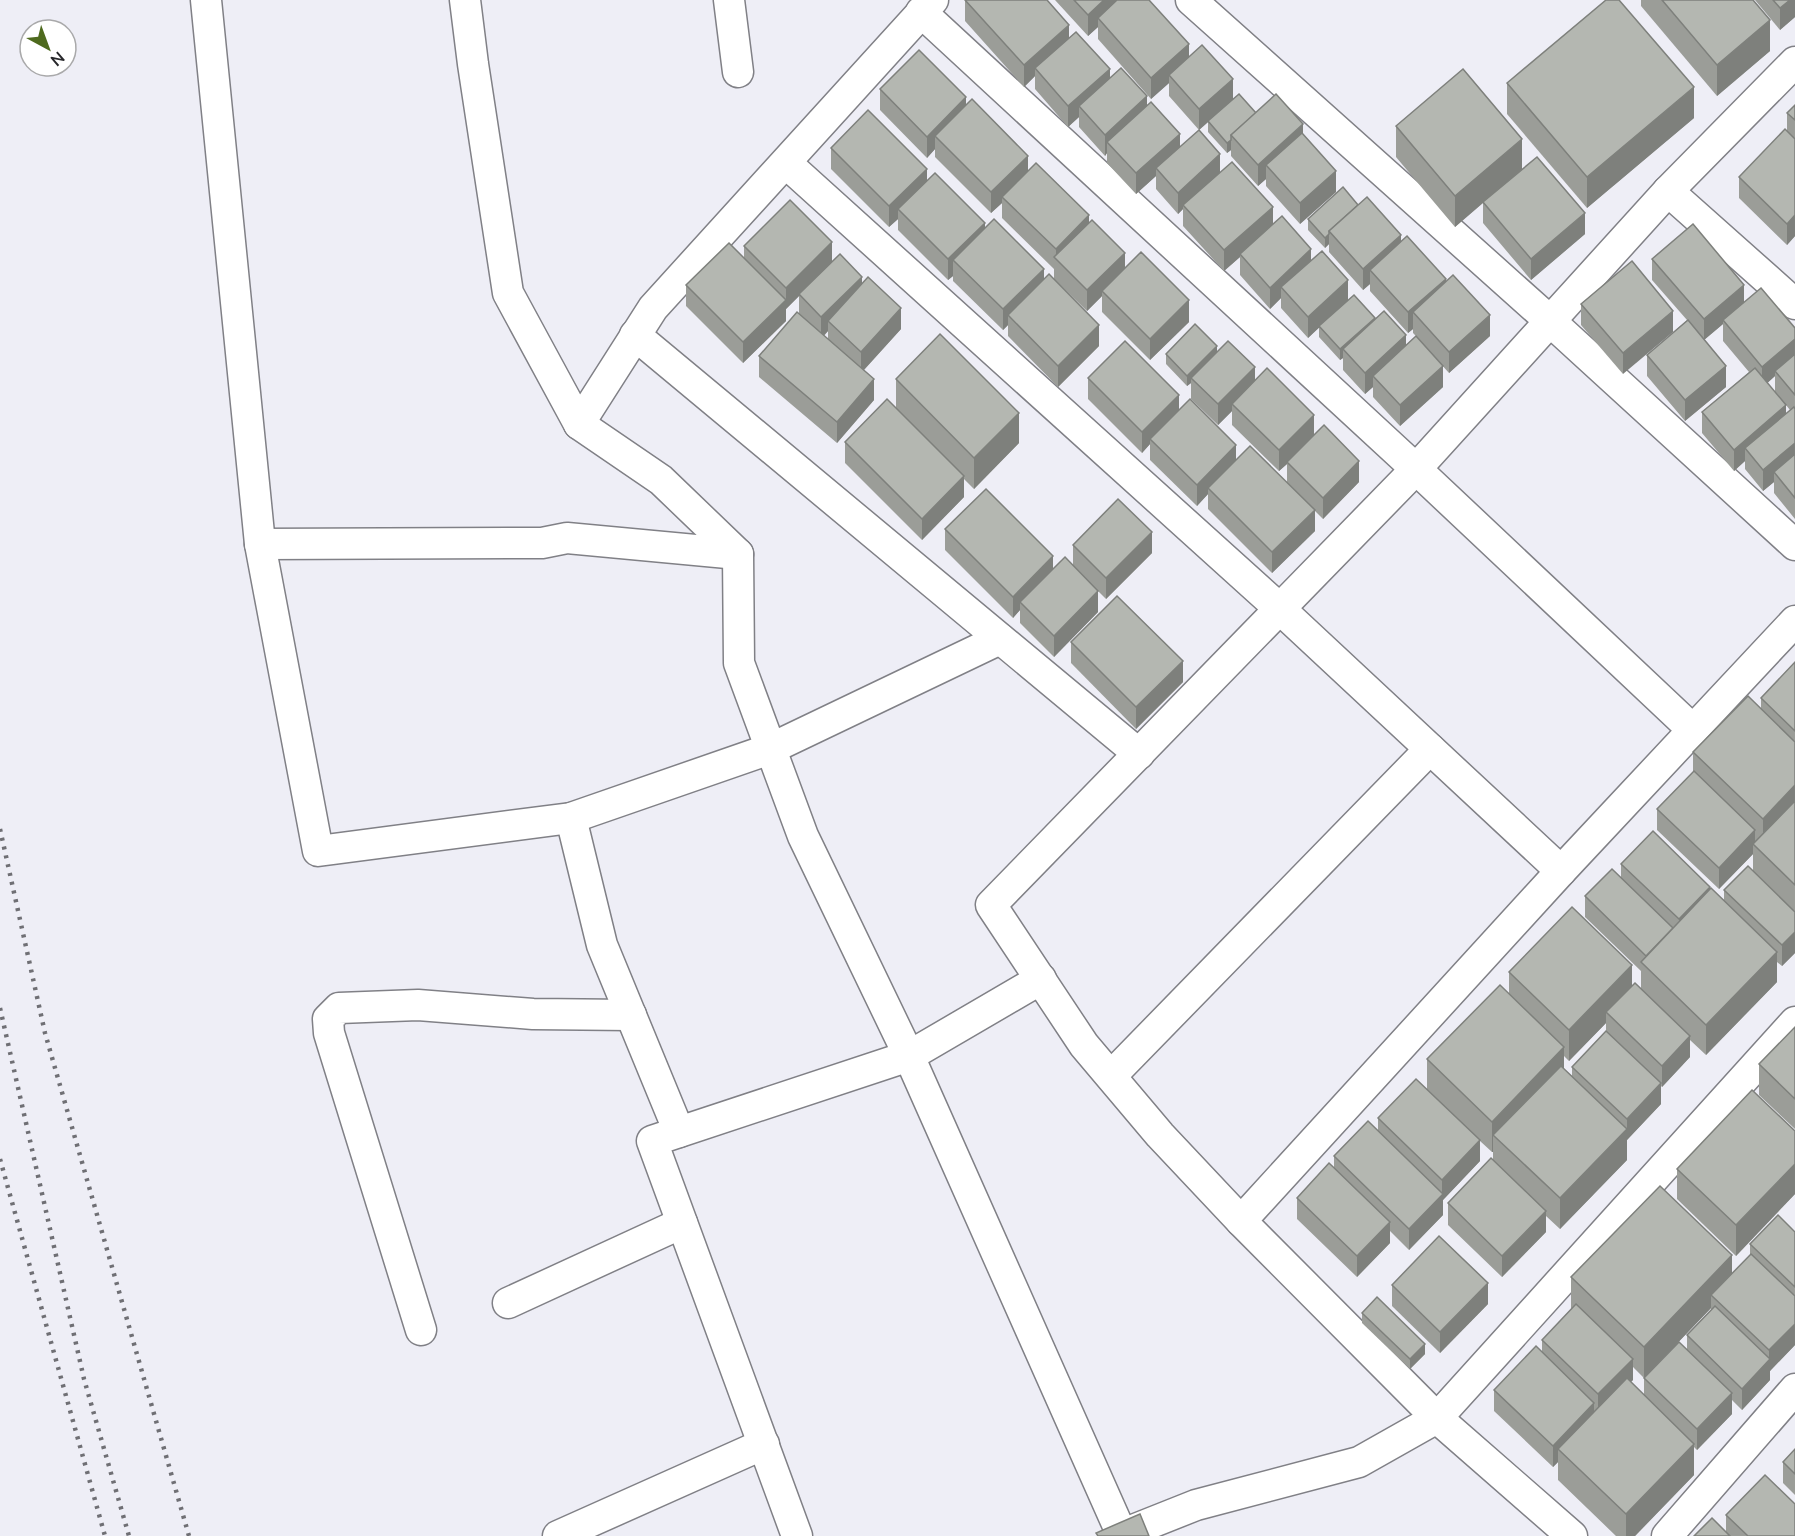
<svg xmlns="http://www.w3.org/2000/svg" width="1795" height="1536" font-family="Mulish,sans-serif">
	<style>
		.lines { fill: none; stroke-linecap: round; stroke-linejoin: round }
		.minor-casing { stroke: #808086; stroke-width: 33 }
		.minor { stroke: #fff; stroke-width: 30 }
		.rail { stroke: #6f6f74; stroke-width: 4.5; stroke-dasharray: 3 6; stroke-linecap: butt }
		.wall { fill: #9b9d98; fill-rule: evenodd }
		.shaded-wall { fill: #7e807c }
		.building { fill: #b4b7b1; stroke: #7e807c; stroke-width: 1.5 }
	</style>
	<rect width="100%" height="100%" fill="#eeeef6"/>
	<g class="lines">
		<defs>
			<g id="minor">
				<path d="M206 0 260 544 542 543 567 538 738 554"/>
				<path d="M465 0 473 64 508 293 579 424 661 480 738 554 739 663 803 836 909 1056 1122 1535"/>
				<path d="M729 0 738 72"/>
				<path d="M1191 0 1550 321 1795 545"/>
				<path d="M921 12 1416 469 1693 730"/>
				<path d="M786 163 1280 609 1561 871"/>
				<path d="M1668 191 1795 304"/>
				<path d="M635 335 1139 754"/>
				<path d="M579 424 653 308 933 0"/>
				<path d="M260 544 318 851 571 818 770 749 1000 639"/>
				<path d="M571 818 602 945 679 1132"/>
				<path d="M1111 1076 1430 749"/>
				<path d="M1241 1221 1160 1135 1084 1045 991 905 1416 469 1668 191 1795 62"/>
				<path d="M508 1303 682 1223"/>
				<path d="M421 1330 329 1033 328 1019 339 1008 418 1005 533 1014 631 1015"/>
				<path d="M558 1536 764 1444"/>
				<path d="M797 1536 652 1141 909 1056 1041 979"/>
				<path d="M1118 1536 1196 1505 1359 1462 1437 1418 1795 1022"/>
				<path d="M1572 1536 1437 1418 1241 1221 1561 871 1795 621"/>
				<path d="M1667 1536 1795 1389"/>
			</g>
		</defs>
		<use href="#minor" class="minor-casing"/>
		<use href="#minor" class="minor"/>
		<g class="rail">
			<path d="M0 829 45 1033 189 1536"/>
			<path d="M0 1008 84 1379 129 1536"/>
			<path d="M0 1159 105 1536"/>
		</g>
	</g>
	<g class="wall">
		<path d="M965 0 1069 39 1110 79 1147 106 1180 147 1220 172 1273 224 1311 260 1348 300 1375 319 1406 345 1416 336 1413 333V329L1408 333 1370 291V284L1363 290 1329 252V244L1325 248 1308 230V219L1358 205 1401 242 1446 282 1490 336 1449 373 1431 353 1443 387 1400 426 1373 397V387L1365 394 1343 370V358L1340 360 1319 337V327L1308 338 1281 308V298L1270 309 1240 275V257L1224 271 1183 226V209L1178 214 1156 189V176L1136 194 1107 163V153L1105 156 1079 127V117L1068 127 1035 89V76L1024 87 965 21Z"/>
		<path d="M1055 0H1149L1189 57 1233 99 1256 113 1303 134 1336 192 1300 224 1266 186V179L1258 186 1231 156V150L1227 153 1208 132V122L1199 130 1169 96V83L1151 99 1098 39V27L1088 36Z"/>
		<path d="M1641 0H1753L1770 51 1717 96 1641 6Z"/>
		<path d="M1755 0H1795V17L1780 30Z"/>
		<path d="M1507 83 1694 118 1587 208 1507 114Z"/>
		<path d="M880 89 966 105 1028 171 1089 222 1125 269 1189 322 1150 360 1102 312V296L1087 311 1054 279V269L1002 218V203L991 213 935 157V149L927 158 880 110Z"/>
		<path d="M1795 105V236L1787 245 1739 198V177L1787 131V113Z"/>
		<path d="M1396 126 1522 169 1585 234 1531 280 1483 223V203L1455 227 1396 157Z"/>
		<path d="M831 148 927 181 985 228 1044 280 1099 346 1058 387 1008 336V325L1003 330 953 281V276L948 280 898 230V219L889 227 831 169Z"/>
		<path d="M744 246 832 262 862 284 901 329 864 370 874 400 837 443 759 377V356L799 314V296L786 309V321L743 363 686 306V285L744 258ZM828 331V339L824 336Z"/>
		<path d="M1652 259 1795 328V519L1774 493V482L1763 491 1745 469V461L1734 471 1702 433V412L1749 372 1723 341V324L1704 340 1726 387 1685 421 1647 376V355L1687 320 1652 280ZM1775 376V392L1767 383ZM1786 405 1790 410 1786 414Z"/>
		<path d="M1632 261 1623 374 1581 325V304Z"/>
		<path d="M1217 352 1255 380 1314 434 1359 482 1323 519 1315 511V531L1272 573 1208 509V494L1197 506 1150 460V444L1142 453 1088 399V378L1179 410 1236 460 1287 482V464L1279 471 1232 425V411L1218 425 1191 399V383L1187 386 1166 364V354Z"/>
		<path d="M896 379 1019 443 974 489 964 479V497L922 540 845 463V442L896 408Z"/>
		<path d="M945 529 1053 569 1073 565V545L1152 553 1106 599 1098 591V612L1054 657 1020 623V610L1013 618 945 550Z"/>
		<path d="M1071 642 1183 682 1136 729 1071 663Z"/>
		<path d="M1795 662V953L1782 966 1777 962V982L1706 1055 1690 1040V1057L1662 1087 1661 1086V1104L1627 1140V1160L1560 1229 1546 1216V1232L1502 1277 1448 1225V1203L1493 1160V1152H1492L1480 1141V1161L1443 1200V1215L1409 1250 1390 1231V1243L1357 1277 1297 1219V1198L1334 1168V1156L1378 1131V1118L1427 1089V1059L1509 994V972L1632 986 1641 989V971L1585 917V896L1621 878V864L1710 889 1724 900V890L1753 871V854L1719 889 1657 830V809L1693 772V752L1761 708V698ZM1606 1023V1031L1572 1067V1076L1564 1069V1056L1569 1061Z"/>
		<path d="M1795 1027V1129L1759 1095V1064Z"/>
		<path d="M1795 1131V1194L1736 1256 1677 1199V1169Z"/>
		<path d="M1795 1232V1345L1770 1371V1380L1742 1410 1732 1400V1414L1697 1450 1694 1447V1475L1635 1536H1616L1558 1480V1462L1553 1467 1494 1411V1390L1542 1353V1340L1572 1309 1571 1308V1277L1732 1274 1750 1255V1244ZM1711 1308V1310L1687 1335V1350L1644 1378V1395L1630 1382 1633 1380V1367L1644 1378Z"/>
		<path d="M1392 1285 1488 1304 1440 1353 1392 1306Z"/>
		<path d="M1362 1313 1425 1354 1410 1369 1362 1323Z"/>
		<path d="M1795 1449V1495L1783 1483V1462Z"/>
		<path d="M1726 1515 1795 1536H1694L1726 1533Z"/>
	</g>
	<g class="shaded-wall">
		<path d="M1104 0H1127L1098 18V27L1088 36V15Z"/>
		<path d="M1790 0H1795V17L1780 30V8Z"/>
		<path d="M1770 20V51L1717 96V65Z"/>
		<path d="M1069 25V46L1035 68V76L1024 87V65Z"/>
		<path d="M1189 44V66L1169 75V83L1151 99V78Z"/>
		<path d="M1110 69V90L1079 106V117L1068 127V106Z"/>
		<path d="M1233 79V100L1199 130V109Z"/>
		<path d="M1694 87V118L1587 208V177Z"/>
		<path d="M1147 96V117L1107 142V153L1105 156V135Z"/>
		<path d="M966 97V118L935 136V149L927 158V137Z"/>
		<path d="M1303 124V145L1266 165V179L1258 186V165Z"/>
		<path d="M1180 134V155L1156 168V176L1136 194V173Z"/>
		<path d="M1522 139V169L1455 227V196Z"/>
		<path d="M1231 140V150L1227 153V143Z"/>
		<path d="M1220 154V175L1183 205V209L1178 214V193Z"/>
		<path d="M1028 156V177L1002 197V203L991 213V192Z"/>
		<path d="M927 169V190L898 209V219L889 227V206Z"/>
		<path d="M1336 171V192L1300 224V203Z"/>
		<path d="M1273 207V228L1240 254V257L1224 271V250Z"/>
		<path d="M1585 213V234L1531 280V259Z"/>
		<path d="M1089 215V236L1056 259V249Z"/>
		<path d="M1795 215V236L1787 245V224Z"/>
		<path d="M985 223V244L953 260V276L948 280V259Z"/>
		<path d="M1329 234V244L1325 248V238Z"/>
		<path d="M1401 235V256L1370 270V284L1363 290V269Z"/>
		<path d="M832 242V263L786 309V288Z"/>
		<path d="M1311 249V270L1281 287V298L1270 309V288Z"/>
		<path d="M1125 253V274L1102 291V296L1087 311V290Z"/>
		<path d="M1044 269V290L1008 315V325L1003 330V309Z"/>
		<path d="M862 277V298L828 321V331L821 338V317Z"/>
		<path d="M1446 279V300L1413 312V329L1408 333V312Z"/>
		<path d="M1348 280V301L1308 338V317Z"/>
		<path d="M1744 285V306L1723 320V324L1704 340V319Z"/>
		<path d="M786 300V321L743 363V342Z"/>
		<path d="M1189 300V322L1150 360V339Z"/>
		<path d="M901 308V329L861 373V352Z"/>
		<path d="M1673 311V332L1623 374V353Z"/>
		<path d="M1490 315V336L1449 373V352Z"/>
		<path d="M1375 318V329L1343 349V358L1340 360V349Z"/>
		<path d="M1099 325V346L1058 387V366Z"/>
		<path d="M1406 335V356L1373 376V387L1365 394V373Z"/>
		<path d="M1795 339V360L1775 371V376L1762 388V367Z"/>
		<path d="M1217 346V357L1191 378V383L1187 386V376Z"/>
		<path d="M1443 366V387L1400 426V405Z"/>
		<path d="M1726 366V387L1685 421V400Z"/>
		<path d="M1255 367V388L1232 404V411L1218 425V404Z"/>
		<path d="M874 379V400L837 443V422Z"/>
		<path d="M1179 395V416L1150 439V444L1142 453V432Z"/>
		<path d="M1786 405V426L1745 448V461L1734 471V450Z"/>
		<path d="M1019 413V443L974 489V458Z"/>
		<path d="M1314 415V436L1287 462V464L1279 471V450Z"/>
		<path d="M1795 443V464L1774 472V482L1763 491V470Z"/>
		<path d="M1236 445V466L1208 488V494L1197 506V485Z"/>
		<path d="M1359 461V482L1323 519V498Z"/>
		<path d="M964 476V497L922 540V519Z"/>
		<path d="M1315 510V531L1272 573V552Z"/>
		<path d="M1152 532V553L1106 599V578Z"/>
		<path d="M1053 556V577L1020 602V610L1013 618V597Z"/>
		<path d="M1098 591V612L1054 657V636Z"/>
		<path d="M1183 661V682L1136 729V707Z"/>
		<path d="M1795 785V816L1763 850V819Z"/>
		<path d="M1755 830V846L1753 844V854L1719 889V868Z"/>
		<path d="M1710 887V908L1679 940V919Z"/>
		<path d="M1795 932V953L1782 966V945Z"/>
		<path d="M1777 952V982L1706 1055V1025Z"/>
		<path d="M1632 965V996L1606 1012V1023L1569 1061V1030Z"/>
		<path d="M1690 1036V1057L1662 1087V1066Z"/>
		<path d="M1564 1047V1078L1493 1135V1152H1492V1122Z"/>
		<path d="M1661 1083V1104L1627 1140V1160L1560 1229V1198L1627 1129V1119Z"/>
		<path d="M1480 1140V1161L1443 1200V1215L1409 1250V1229L1442 1195V1180Z"/>
		<path d="M1795 1164V1194L1736 1256V1225Z"/>
		<path d="M1546 1211V1232L1502 1277V1256Z"/>
		<path d="M1390 1222V1243L1357 1277V1256Z"/>
		<path d="M1732 1255V1286L1711 1295V1308L1644 1378V1347Z"/>
		<path d="M1488 1283V1304L1440 1353V1332Z"/>
		<path d="M1795 1324V1345L1770 1371V1380L1742 1410V1389L1769 1360V1350Z"/>
		<path d="M1425 1344V1354L1410 1369V1359Z"/>
		<path d="M1633 1359V1380L1598 1415V1394Z"/>
		<path d="M1732 1393V1414L1697 1450V1429Z"/>
		<path d="M1594 1403V1424L1558 1449V1462L1553 1467V1446Z"/>
		<path d="M1694 1444V1475L1635 1536H1626V1514Z"/>
	</g>
	<g class="building">
		<path d="M965 0H1047L1069 25 1024 65Z"/>
		<path d="M1074 0H1104L1088 15Z"/>
		<path d="M1117 0H1149L1189 44 1151 78 1098 18Z"/>
		<path d="M1606 0H1619L1694 87 1587 177 1507 83Z"/>
		<path d="M1662 0H1753L1770 20 1717 65Z"/>
		<path d="M1773 0H1790L1780 8Z"/>
		<path d="M1076 32 1110 69 1068 106 1035 68Z"/>
		<path d="M1202 45 1233 79 1199 109 1169 75Z"/>
		<path d="M919 50 966 97 927 137 880 89Z"/>
		<path d="M1121 68 1147 96 1105 135 1079 106Z"/>
		<path d="M1463 69 1522 139 1455 196 1396 126Z"/>
		<path d="M1239 94 1256 113 1231 135V140L1227 143 1208 121Z"/>
		<path d="M1276 94 1303 124 1258 165 1231 135Z"/>
		<path d="M972 99 1028 156 991 192 935 136Z"/>
		<path d="M1151 102 1180 134 1136 173 1107 142Z"/>
		<path d="M1795 105V120L1787 113Z"/>
		<path d="M868 110 927 169 889 206 831 148Z"/>
		<path d="M1785 129 1795 139V215L1787 224 1739 177Z"/>
		<path d="M1199 130 1220 154 1178 193 1156 168Z"/>
		<path d="M1302 133 1336 171 1300 203 1266 165Z"/>
		<path d="M1537 157 1585 213 1531 259 1483 202Z"/>
		<path d="M1232 162 1273 207 1224 250 1183 205Z"/>
		<path d="M1036 163 1089 215 1056 249 1002 197Z"/>
		<path d="M935 173 985 223 948 259 898 209Z"/>
		<path d="M1343 187 1358 205 1329 231V234L1325 238 1308 219Z"/>
		<path d="M1367 197 1401 235 1363 269 1329 231Z"/>
		<path d="M790 200 832 242 786 288 744 246Z"/>
		<path d="M1282 216 1311 249 1270 288 1240 254Z"/>
		<path d="M994 219 1044 269 1003 309 953 260Z"/>
		<path d="M1092 220 1125 253 1087 290 1054 257Z"/>
		<path d="M1693 224 1744 285 1704 319 1652 259Z"/>
		<path d="M1407 236 1446 279 1408 312 1370 270Z"/>
		<path d="M729 243 786 300 743 342 686 285Z"/>
		<path d="M1322 251 1348 280 1308 317 1281 287Z"/>
		<path d="M1141 252 1189 300 1150 339 1102 291Z"/>
		<path d="M840 254 862 277 821 317 799 294Z"/>
		<path d="M1632 261 1673 311 1623 353 1581 304Z"/>
		<path d="M1049 274 1099 325 1058 366 1008 315Z"/>
		<path d="M1453 275 1490 315 1449 352 1413 312Z"/>
		<path d="M868 277 901 308 861 352 828 321Z"/>
		<path d="M1761 288 1795 328V339L1762 367 1723 320Z"/>
		<path d="M1354 295 1375 318 1340 349 1319 326Z"/>
		<path d="M1384 311 1406 335 1365 373 1343 349Z"/>
		<path d="M797 312 874 379 837 422 759 356Z"/>
		<path d="M1688 320 1726 366 1685 400 1647 355Z"/>
		<path d="M1195 324 1217 346 1187 376 1166 354Z"/>
		<path d="M940 334 1019 413 974 458 896 379Z"/>
		<path d="M1416 336 1443 366 1400 405 1373 376Z"/>
		<path d="M1125 341 1179 395 1142 432 1088 378Z"/>
		<path d="M1228 341 1255 367 1218 404 1191 378Z"/>
		<path d="M1795 354V395L1775 371Z"/>
		<path d="M1267 368 1314 415 1279 450 1232 404Z"/>
		<path d="M1755 368 1786 405 1734 450 1702 412Z"/>
		<path d="M887 399 964 476 922 519 845 442Z"/>
		<path d="M1190 399 1236 445 1197 485 1150 439Z"/>
		<path d="M1794 407 1795 409V443L1763 470 1745 448Z"/>
		<path d="M1324 425 1359 461 1323 498 1287 462Z"/>
		<path d="M1250 446 1315 510 1272 552 1208 488Z"/>
		<path d="M1795 454V498L1774 472Z"/>
		<path d="M986 489 1053 556 1013 597 945 529Z"/>
		<path d="M1118 499 1152 532 1106 578 1073 545Z"/>
		<path d="M1065 557 1098 591 1054 636 1020 602Z"/>
		<path d="M1117 596 1183 661 1136 707 1071 642Z"/>
		<path d="M1795 662V731L1761 698Z"/>
		<path d="M1748 696 1795 742V785L1763 819 1693 752Z"/>
		<path d="M1694 771 1755 830 1719 868 1657 809Z"/>
		<path d="M1795 801V885L1753 844Z"/>
		<path d="M1653 831 1710 887 1679 919 1621 864Z"/>
		<path d="M1748 866 1795 912V932L1782 945 1724 890Z"/>
		<path d="M1612 869 1673 928 1646 956 1585 896Z"/>
		<path d="M1711 888 1777 952 1706 1025 1641 962Z"/>
		<path d="M1572 907 1632 965 1569 1030 1509 972Z"/>
		<path d="M1635 983 1690 1036 1662 1066 1606 1012Z"/>
		<path d="M1500 985 1564 1047 1492 1122 1427 1059Z"/>
		<path d="M1795 1027V1099L1759 1064Z"/>
		<path d="M1606 1031 1661 1083 1627 1119 1572 1067Z"/>
		<path d="M1561 1066 1627 1129 1560 1198 1493 1135Z"/>
		<path d="M1416 1079 1480 1140 1442 1180 1378 1118Z"/>
		<path d="M1752 1090 1795 1131V1164L1736 1225 1677 1169Z"/>
		<path d="M1368 1121 1443 1194 1409 1229 1334 1156Z"/>
		<path d="M1491 1158 1546 1211 1502 1256 1448 1203Z"/>
		<path d="M1329 1163 1390 1222 1357 1256 1297 1198Z"/>
		<path d="M1660 1186 1732 1255 1644 1347 1571 1277Z"/>
		<path d="M1778 1215 1795 1232V1287L1750 1244Z"/>
		<path d="M1439 1236 1488 1283 1440 1332 1392 1285Z"/>
		<path d="M1751 1254 1795 1296V1324L1769 1350 1711 1295Z"/>
		<path d="M1377 1297 1425 1344 1410 1359 1362 1313Z"/>
		<path d="M1576 1304 1633 1359 1598 1394 1542 1340Z"/>
		<path d="M1715 1306 1770 1359 1742 1389 1687 1335Z"/>
		<path d="M1679 1342 1732 1393 1697 1429 1644 1378Z"/>
		<path d="M1536 1346 1594 1403 1553 1446 1494 1390Z"/>
		<path d="M1627 1378 1694 1444 1626 1514 1558 1449Z"/>
		<path d="M1795 1449V1474L1783 1462Z"/>
		<path d="M1765 1475 1795 1504V1536H1748L1726 1515Z"/>
		<path d="M1140 1514 1149 1536H1098L1096 1533Z"/>
		<path d="M1712 1518 1730 1536H1694Z"/>
	</g>
	<g transform="translate(48 48) rotate(139)"><circle r="28" fill="#ffffff" stroke="#a9a9aa" stroke-width="1.5"/>
	<path d="M0-4.5L10 22L0 15L-10 22Z" fill="#4e6a1e"/>
	<text y="-9" font-size="16" font-weight="bold" text-anchor="middle" fill="#28282b">N</text>
	</g>
</svg>
